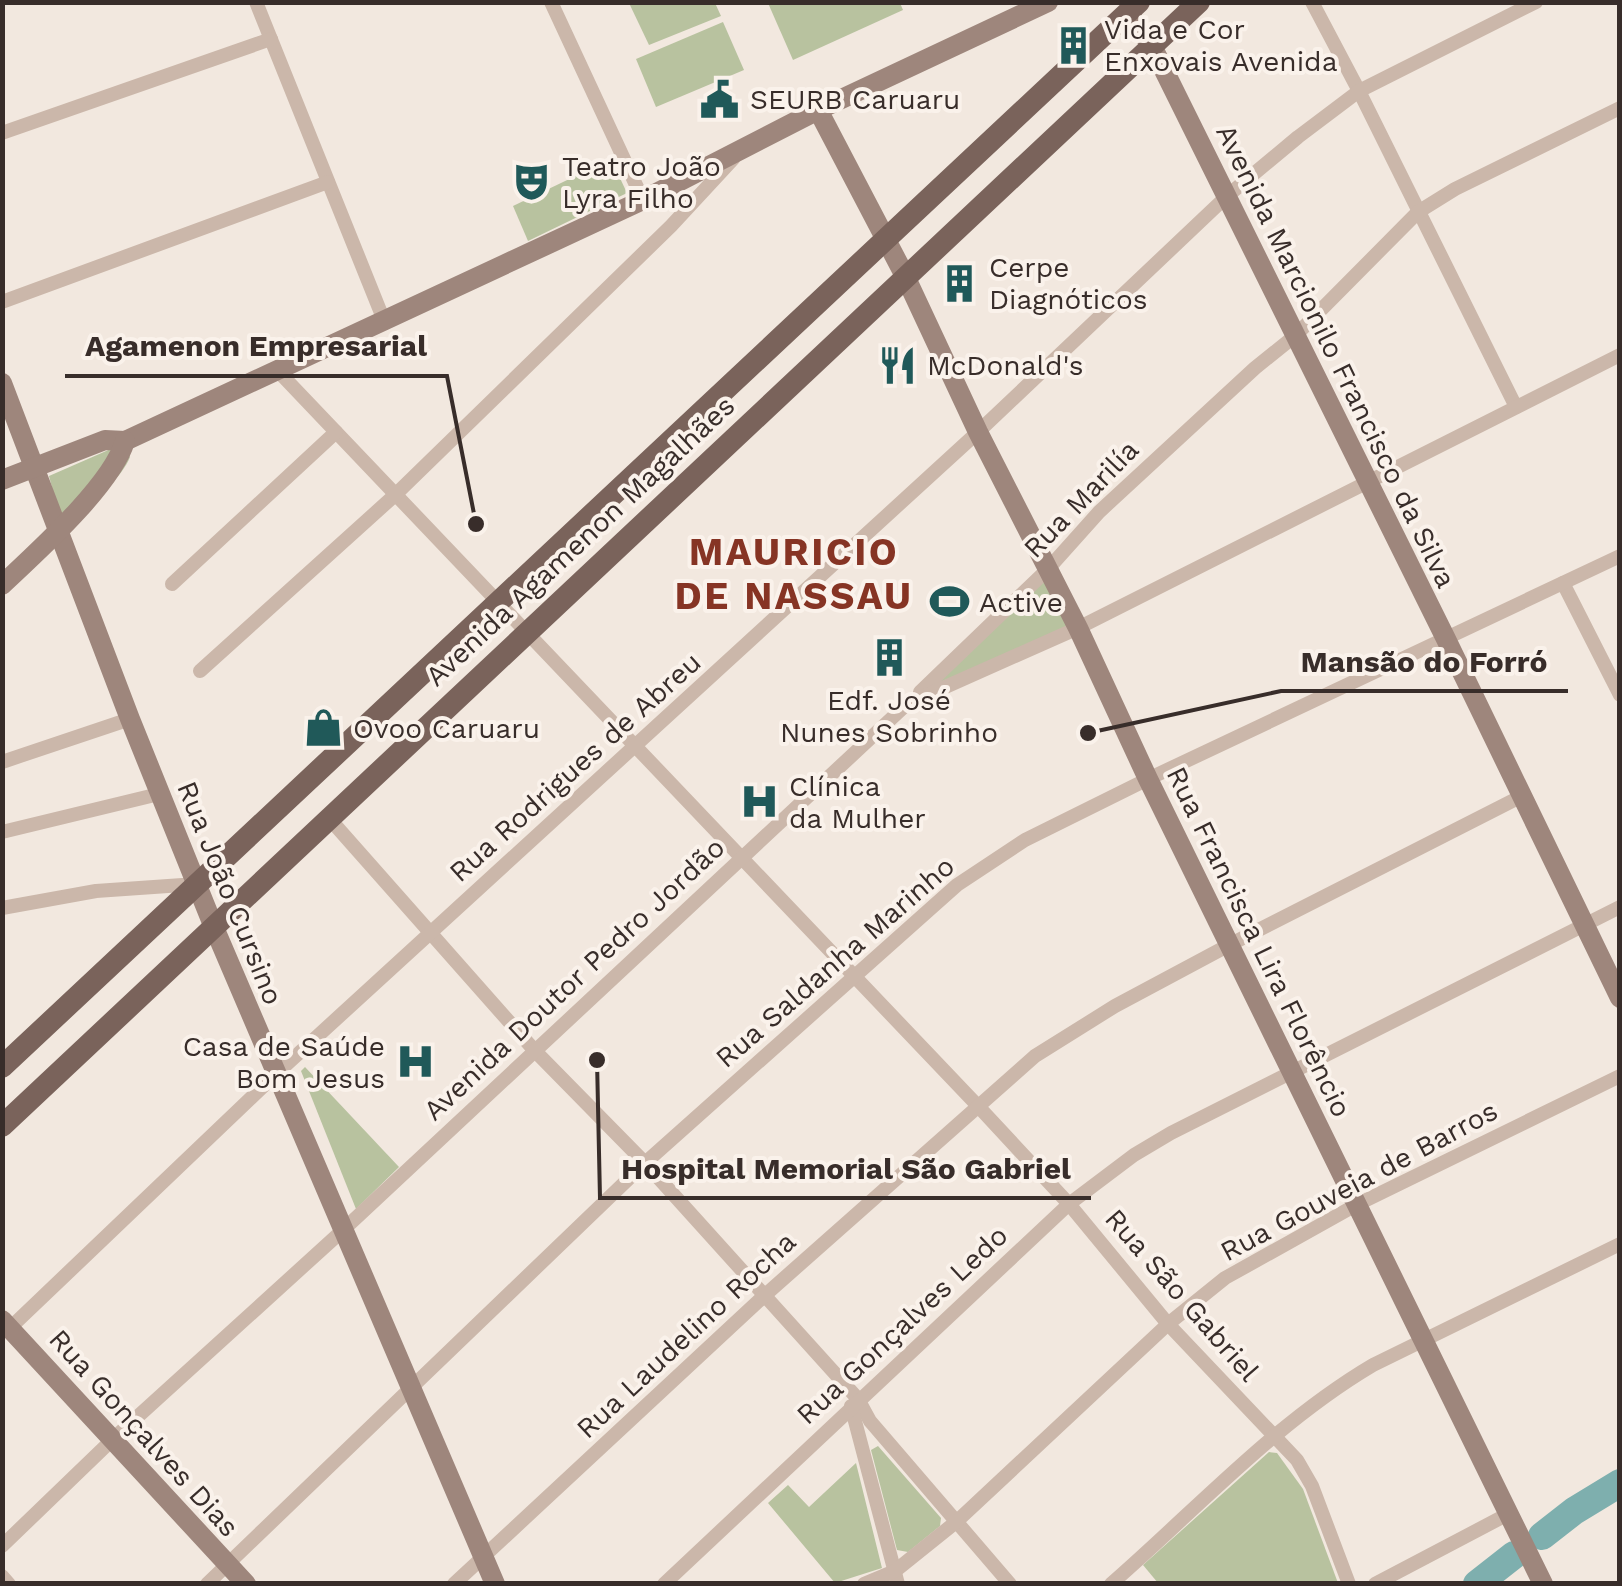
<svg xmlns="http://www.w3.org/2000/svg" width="1622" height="1586" font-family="'Work Sans',sans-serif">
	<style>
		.green { fill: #b8c29f }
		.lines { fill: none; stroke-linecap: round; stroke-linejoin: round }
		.river { stroke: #7eafae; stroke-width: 28 }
		.street { stroke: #cbb7aa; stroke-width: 14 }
		.secondary { stroke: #9e867c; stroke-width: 20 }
		.primary { stroke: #7a635b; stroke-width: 22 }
		.labels { text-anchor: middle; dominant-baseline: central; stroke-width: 8; stroke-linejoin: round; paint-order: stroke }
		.poi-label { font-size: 28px; fill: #382d2a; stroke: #faf2eb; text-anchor: start }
		.street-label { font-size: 28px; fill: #382d2a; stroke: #faf2eb }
		.district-label { font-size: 38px; font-weight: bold; letter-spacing: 2.5px; fill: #863424; stroke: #faf2eb }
		.leader { fill: none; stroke: #382d2a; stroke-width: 4 }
		.callout-dot { fill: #382d2a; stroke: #faf2eb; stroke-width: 4 }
		.callout-label { font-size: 30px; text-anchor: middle; font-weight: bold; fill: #382d2a; stroke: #faf2eb; stroke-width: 8; stroke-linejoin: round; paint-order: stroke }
	</style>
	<rect width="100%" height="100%" fill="#f2e8df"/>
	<g class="green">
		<path d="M629 3H715L721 16 649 45Z"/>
		<path d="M768 3H900L903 10 793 60Z"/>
		<path d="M723 22 744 70 656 107 636 59Z"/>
		<path d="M611 159 627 193 528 241 513 206Z"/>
		<path d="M113 448 125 450 130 457C121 480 85 511 60 517L49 476Z"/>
		<path d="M1048 572 1074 626 938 683Z"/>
		<path d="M305 1067 399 1167 356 1209 301 1071Z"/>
		<path d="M878 1446 941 1518 940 1526 908 1552 897 1550 871 1450Z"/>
		<path d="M1269 1452 1277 1453 1303 1489 1338 1583H1158L1143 1565Z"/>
		<path d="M856 1463 882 1568 835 1583 768 1503 788 1485 809 1507Z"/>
	</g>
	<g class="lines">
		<g class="river">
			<path d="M1542 1536 1574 1511 1620 1483"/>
			<path d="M1477 1584 1514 1555"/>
		</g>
		<g class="street">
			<path d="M256 2 385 323"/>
			<path d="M551 2 643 200"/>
			<path d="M1312 2 1359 91 1516 407"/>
			<path d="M2 133 271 39"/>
			<path d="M2 302 328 182"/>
			<path d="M277 370 977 1105 1069 1204 1168 1324 1297 1460 1312 1486 1349 1584"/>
			<path d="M1563 583 1620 695"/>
			<path d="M172 584 336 432"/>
			<path d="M200 671 395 495 671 226 733 159"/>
			<path d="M920 692 1048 569 1099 512 1255 368 1296 335 1418 212 1455 189 1620 108"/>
			<path d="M2 762 130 719"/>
			<path d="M328 817 535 1051 645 1163 858 1399 870 1421 1010 1584"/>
			<path d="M2 832 159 794"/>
			<path d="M2 908 96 891 197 884"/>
			<path d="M10 1328 275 1075 978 432 1226 197 1298 137 1359 91 1536 2"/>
			<path d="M851 1406 898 1584"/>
			<path d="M2 1546 113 1439 342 1231 907 704 1078 628 1620 355"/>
			<path d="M2 1576 9 1584"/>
			<path d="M207 1584 645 1163 957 885 1025 840 1148 779 1620 556"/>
			<path d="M454 1584 764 1296 1035 1056 1115 1006 1231 944 1522 796"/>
			<path d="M664 1584 1069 1204 1134 1155 1171 1133 1620 907"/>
			<path d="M864 1584 895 1571 956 1522 1168 1324 1225 1278 1356 1205 1620 1076"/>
			<path d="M1111 1584C1197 1509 1275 1423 1373 1365L1620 1244"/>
			<path d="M1375 1584 1510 1513"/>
		</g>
		<g class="secondary">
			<path d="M1128 13 1152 46 1445 637 1620 998"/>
			<path d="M818 110 906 278 978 432 1078 628 1148 779 1543 1584"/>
			<path d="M2 383 130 719 213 925 495 1584"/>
			<path d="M2 480 105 440 125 441 643 200 818 110 1048 2"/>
			<path d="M2 585C37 552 112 485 125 441"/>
			<path d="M2 1320 246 1584"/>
		</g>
		<g class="primary">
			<path d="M2 1067 1139 2"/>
			<path d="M2 1126 1199 2"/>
		</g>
	</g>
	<defs>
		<symbol id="building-bare" viewBox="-9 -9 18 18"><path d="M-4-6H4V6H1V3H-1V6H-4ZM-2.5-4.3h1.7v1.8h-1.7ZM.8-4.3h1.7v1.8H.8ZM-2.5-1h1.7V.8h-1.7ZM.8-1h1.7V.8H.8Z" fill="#205959" stroke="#faf2eb" stroke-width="2.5" paint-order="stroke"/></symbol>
		<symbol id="civic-bare" viewBox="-9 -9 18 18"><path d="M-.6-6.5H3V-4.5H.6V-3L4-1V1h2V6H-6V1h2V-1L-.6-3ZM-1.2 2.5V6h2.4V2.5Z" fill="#205959" stroke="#faf2eb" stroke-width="2.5" paint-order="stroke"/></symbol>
		<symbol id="theatre-bare" viewBox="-9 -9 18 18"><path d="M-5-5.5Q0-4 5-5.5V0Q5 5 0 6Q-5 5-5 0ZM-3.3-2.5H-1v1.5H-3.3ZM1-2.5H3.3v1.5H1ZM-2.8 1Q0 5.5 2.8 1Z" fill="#205959" stroke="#faf2eb" stroke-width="2.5" paint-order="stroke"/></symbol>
		<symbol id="restaurant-bare" viewBox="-9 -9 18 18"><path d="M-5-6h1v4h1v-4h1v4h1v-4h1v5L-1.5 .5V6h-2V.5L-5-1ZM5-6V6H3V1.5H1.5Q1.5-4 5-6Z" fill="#205959" stroke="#faf2eb" stroke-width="2.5" paint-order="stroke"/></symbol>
		<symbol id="stadium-bare" viewBox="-9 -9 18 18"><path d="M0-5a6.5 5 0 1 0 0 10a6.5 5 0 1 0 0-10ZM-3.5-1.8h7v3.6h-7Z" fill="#205959" stroke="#faf2eb" stroke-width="2.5" paint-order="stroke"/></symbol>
		<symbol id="shop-bare" viewBox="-9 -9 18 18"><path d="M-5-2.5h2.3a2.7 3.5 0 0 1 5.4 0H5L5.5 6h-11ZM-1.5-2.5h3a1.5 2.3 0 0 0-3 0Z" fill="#205959" stroke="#faf2eb" stroke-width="2.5" paint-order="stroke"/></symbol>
		<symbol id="hospital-bare" viewBox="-9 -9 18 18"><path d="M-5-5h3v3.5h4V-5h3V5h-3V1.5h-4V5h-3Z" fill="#205959" stroke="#faf2eb" stroke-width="2.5" paint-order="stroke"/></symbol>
	</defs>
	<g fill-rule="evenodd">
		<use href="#building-bare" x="1046" y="18" width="55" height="55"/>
		<use href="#civic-bare" x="692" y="72" width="55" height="55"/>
		<use href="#theatre-bare" x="504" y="154" width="55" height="55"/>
		<use href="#building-bare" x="932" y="256" width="55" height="55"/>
		<use href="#restaurant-bare" x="870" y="338" width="55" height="55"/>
		<use href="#stadium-bare" x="922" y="574" width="55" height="55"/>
		<use href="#building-bare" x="862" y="630" width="55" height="55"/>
		<use href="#shop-bare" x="296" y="700" width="55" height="55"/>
		<use href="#hospital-bare" x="732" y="774" width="55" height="55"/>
		<use href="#hospital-bare" x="388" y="1034" width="55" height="55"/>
	</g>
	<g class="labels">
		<g class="poi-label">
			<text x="1104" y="29">Vida e Cor<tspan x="1104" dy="32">Enxovais Avenida</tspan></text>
			<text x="750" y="99">SEURB Caruaru</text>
			<text x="562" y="166">Teatro João<tspan x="562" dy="32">Lyra Filho</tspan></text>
			<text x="989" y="267">Cerpe<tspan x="989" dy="32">Diagnóticos</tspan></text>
			<text x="927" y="365">McDonald's</text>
			<text x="979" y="602">Active</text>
			<text x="889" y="700" text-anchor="middle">Edf. José<tspan x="889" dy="32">Nunes Sobrinho</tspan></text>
			<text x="353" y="728">Ovoo Caruaru</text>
			<text x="789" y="786">Clínica<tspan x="789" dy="32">da Mulher</tspan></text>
			<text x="385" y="1046" text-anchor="end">Casa de Saúde<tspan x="385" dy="32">Bom Jesus</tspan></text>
		</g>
		<g class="street-label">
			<text transform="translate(1336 356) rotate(64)">Avenida Marcionilo Francisco da Silva</text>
			<text transform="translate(1081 499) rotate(-46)">Rua Marilía</text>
			<text transform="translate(580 541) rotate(-43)">Avenida Agamenon Magalhães</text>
			<text transform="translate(575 767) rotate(-42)">Rua Rodrigues de Abreu</text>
			<text transform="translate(230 893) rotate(68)">Rua João Cursino</text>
			<text transform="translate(1259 942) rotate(64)">Rua Francisca Lira Florêncio</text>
			<text transform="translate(835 962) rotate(-41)">Rua Saldanha Marinho</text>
			<text transform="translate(574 979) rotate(-43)">Avenida Doutor Pedro Jordão</text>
			<text transform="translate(1359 1181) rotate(-28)">Rua Gouveia de Barros</text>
			<text transform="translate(1182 1295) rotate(49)">Rua São Gabriel</text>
			<text transform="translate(902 1325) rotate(-43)">Rua Gonçalves Ledo</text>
			<text transform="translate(686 1335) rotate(-43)">Rua Laudelino Rocha</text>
			<text transform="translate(144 1433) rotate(48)">Rua Gonçalves Dias</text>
		</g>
		<g class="district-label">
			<text x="794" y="552">MAURICIO<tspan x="794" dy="44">DE NASSAU</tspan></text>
		</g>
	</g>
	<path class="leader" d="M476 524L447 376H65M1088 733L1281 691H1568M597 1060L600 1198H1091"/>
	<g class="callout-dot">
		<circle cx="476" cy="524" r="10"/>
		<circle cx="1088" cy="733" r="10"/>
		<circle cx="597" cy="1060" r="10"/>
	</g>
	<g class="callout-label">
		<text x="256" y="356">Agamenon Empresarial</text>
		<text x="1424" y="672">Mansão do Forró</text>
		<text x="846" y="1179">Hospital Memorial São Gabriel</text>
	</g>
	<rect width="1622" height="1586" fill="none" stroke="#382d2a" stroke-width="10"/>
</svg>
